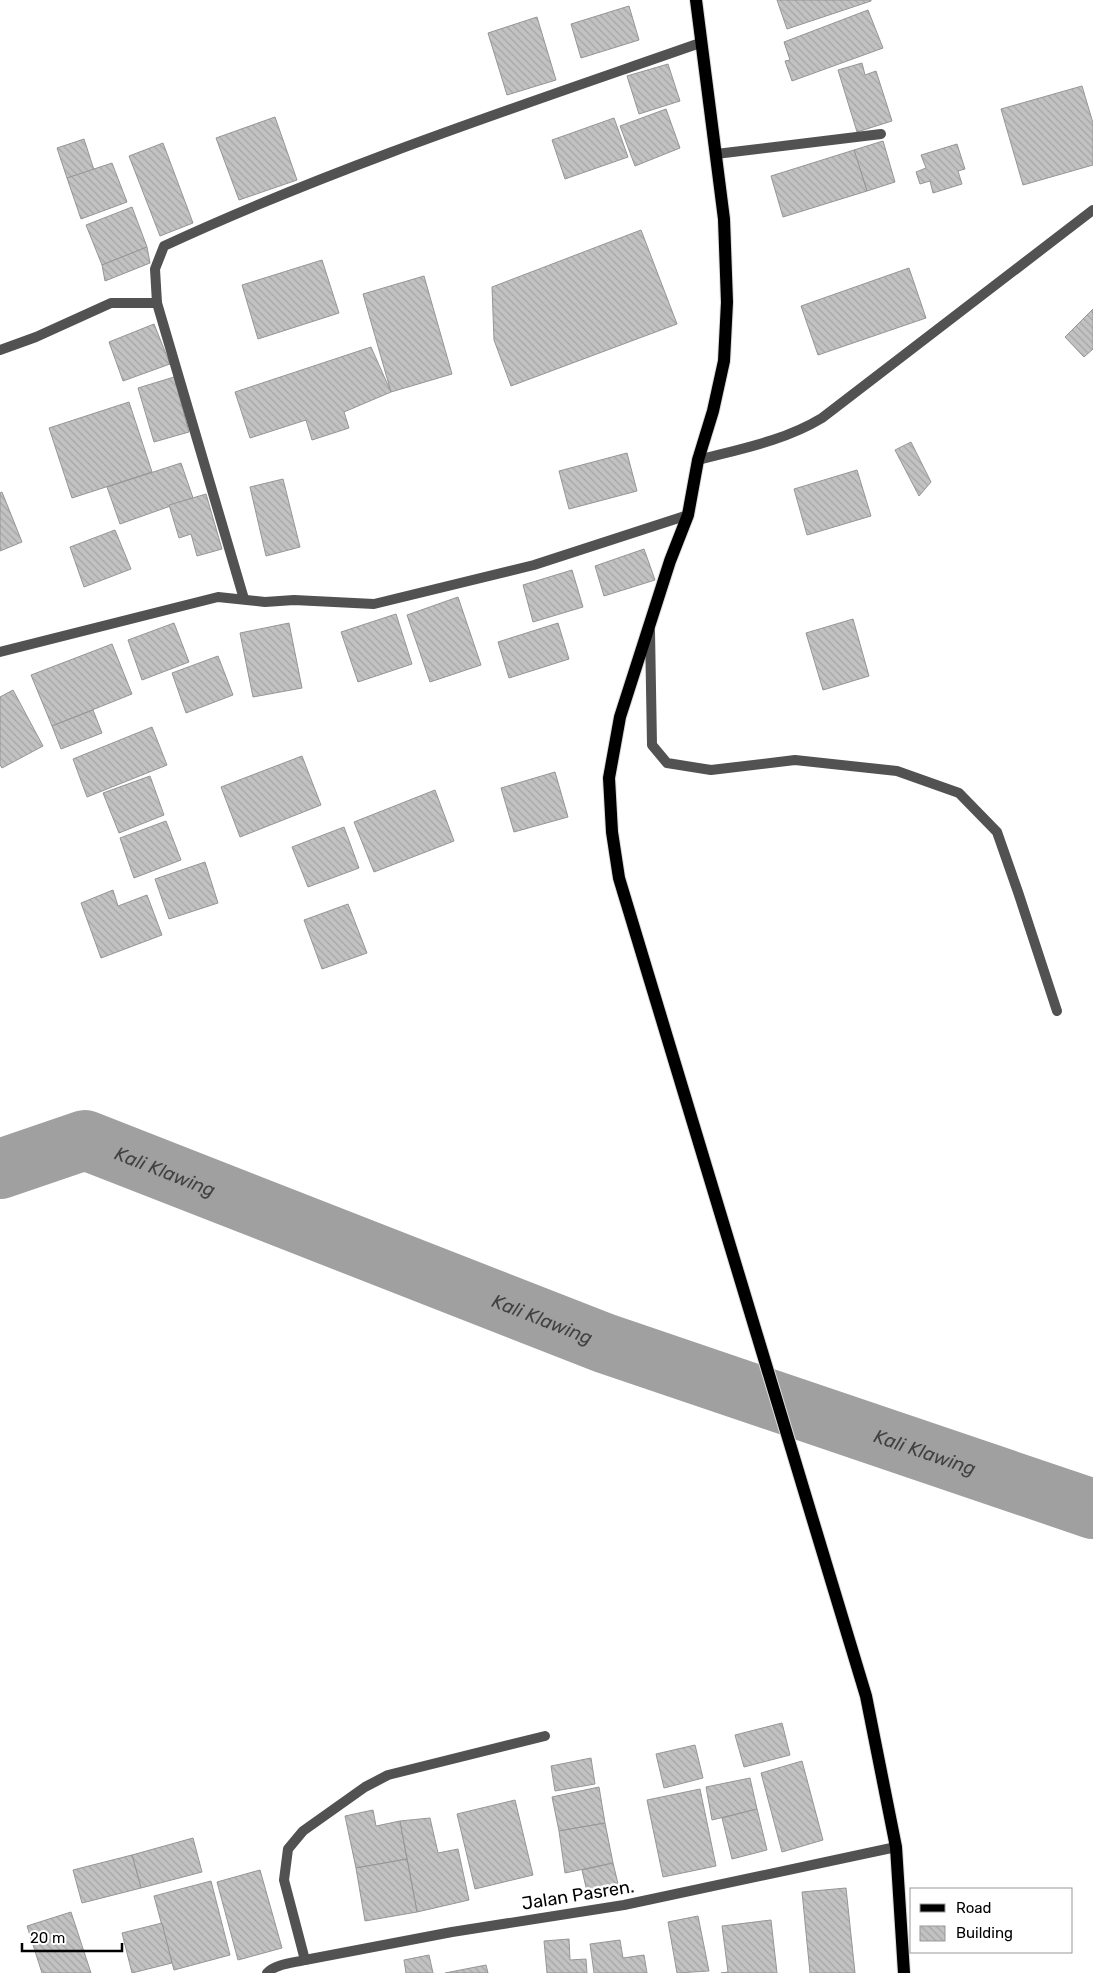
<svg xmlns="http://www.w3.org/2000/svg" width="1093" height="1973" font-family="Rubik,sans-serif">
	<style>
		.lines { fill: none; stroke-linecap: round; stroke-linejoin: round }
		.river { stroke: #a0a0a0; stroke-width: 60 }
		.building { fill: url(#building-back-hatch); stroke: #969696 }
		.primary-casing { stroke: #dbdbdb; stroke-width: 14 }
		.street { stroke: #525252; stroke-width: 10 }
		.primary { stroke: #000; stroke-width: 12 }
		.labels { text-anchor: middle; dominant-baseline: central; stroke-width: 5; stroke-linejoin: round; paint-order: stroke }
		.street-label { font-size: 18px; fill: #000; stroke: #fff }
		.water-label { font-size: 19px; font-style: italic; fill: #414141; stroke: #fff }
	</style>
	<defs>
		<pattern id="building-back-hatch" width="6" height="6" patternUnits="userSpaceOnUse" patternTransform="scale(1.25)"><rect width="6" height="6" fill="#c2c2c2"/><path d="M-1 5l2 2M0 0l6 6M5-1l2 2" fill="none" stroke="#a5a5a5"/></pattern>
	</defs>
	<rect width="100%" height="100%" fill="#fff"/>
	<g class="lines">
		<path class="river" id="s1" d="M0 1169 85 1140 604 1343 1093 1509"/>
	</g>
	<g class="building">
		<path d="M777 0H871V1L787 29Z"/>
		<path d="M629 6 639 40 581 58 571 24Z"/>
		<path d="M868 10 883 48 792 81 785 61 790 60 784 42Z"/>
		<path d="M537 17 556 80 507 95 488 33Z"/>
		<path d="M862 63 865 75 876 71 892 121 857 132 838 70Z"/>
		<path d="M668 64 680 101 639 114 627 76Z"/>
		<path d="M1082 86 1093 123V165L1023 185 1001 109Z"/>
		<path d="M666 109 680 148 635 166 620 126Z"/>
		<path d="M275 117 297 180 239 200 216 138Z"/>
		<path d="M614 118 628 157 565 179 552 140Z"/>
		<path d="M84 139 94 170 67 178 57 148Z"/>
		<path d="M883 141 895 182 867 191 854 150Z"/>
		<path d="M163 143 193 223 160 236 129 156Z"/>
		<path d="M957 144 965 169 958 171 962 184 933 193 930 181 920 184 916 172 926 168 921 155Z"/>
		<path d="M854 150 867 191 783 217 771 176Z"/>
		<path d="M112 163 127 202 81 219 67 178Z"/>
		<path d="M132 207 147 247 102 265 86 225Z"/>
		<path d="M641 230 677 324 511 386 494 340 492 287Z"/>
		<path d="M147 247 150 263 105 281 102 265Z"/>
		<path d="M322 260 339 313 258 339 242 285Z"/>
		<path d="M909 268 926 318 818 355 801 306Z"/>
		<path d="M424 276 452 374 391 392 363 294Z"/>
		<path d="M1093 309V349L1084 357 1065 337Z"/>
		<path d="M154 324 170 364 123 381 109 342Z"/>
		<path d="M371 347 391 392 344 412 349 428 312 440 306 420 250 438 235 392Z"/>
		<path d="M174 377 189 432 154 442 138 388Z"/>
		<path d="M129 402 152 472 72 498 49 428Z"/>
		<path d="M911 442 931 482 919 496 895 450Z"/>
		<path d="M627 453 637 491 569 509 559 471Z"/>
		<path d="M181 463 193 498 120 524 107 487Z"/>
		<path d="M857 470 871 516 807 535 794 489Z"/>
		<path d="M283 479 300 547 266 556 250 487Z"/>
		<path d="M2 492 22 542 0 551V493Z"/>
		<path d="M206 494 222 549 197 556 191 534 179 538 169 505Z"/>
		<path d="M115 530 131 569 84 587 70 547Z"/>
		<path d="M644 549 655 580 604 596 595 566Z"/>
		<path d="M572 570 583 607 533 622 523 585Z"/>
		<path d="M458 597 481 665 430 682 407 615Z"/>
		<path d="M396 614 412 664 358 682 341 632Z"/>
		<path d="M853 619 869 676 823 690 806 633Z"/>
		<path d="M174 623 189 662 142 680 128 640Z"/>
		<path d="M289 623 302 688 253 697 240 633Z"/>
		<path d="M558 623 569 659 509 678 498 642Z"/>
		<path d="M112 644 132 694 52 726 31 675Z"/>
		<path d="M218 656 233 695 186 713 172 673Z"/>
		<path d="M13 690 43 746 2 768 0 765V697Z"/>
		<path d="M93 710 102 733 61 749 52 726Z"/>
		<path d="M152 727 167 765 87 797 73 759Z"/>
		<path d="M302 756 321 805 240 837 221 787Z"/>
		<path d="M555 772 568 817 514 832 501 788Z"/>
		<path d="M150 776 164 815 119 833 103 793Z"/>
		<path d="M435 790 454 841 374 872 354 822Z"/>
		<path d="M166 821 181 860 134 878 120 838Z"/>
		<path d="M344 827 359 868 308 887 292 847Z"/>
		<path d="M205 862 218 903 169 919 155 879Z"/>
		<path d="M113 890 118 906 147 895 162 935 101 958 81 903Z"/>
		<path d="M348 904 367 953 322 969 304 920Z"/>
		<path d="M782 1723 790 1755 744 1767 735 1735Z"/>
		<path d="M695 1745 703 1778 664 1788 656 1754Z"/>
		<path d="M591 1758 595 1784 555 1791 551 1766Z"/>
		<path d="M802 1761 823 1840 782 1852 761 1773Z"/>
		<path d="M750 1778 757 1809 712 1820 706 1787Z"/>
		<path d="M599 1787 605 1823 559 1831 552 1797Z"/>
		<path d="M700 1789 716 1866 663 1877 647 1800Z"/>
		<path d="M515 1800 533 1875 475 1889 457 1814Z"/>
		<path d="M757 1809 767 1850 732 1859 722 1818Z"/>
		<path d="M373 1810 376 1826 400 1821 407 1859 356 1868 345 1816Z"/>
		<path d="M430 1818 438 1853 458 1849 469 1900 417 1912 400 1821Z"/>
		<path d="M605 1823 613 1863 565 1873 559 1831Z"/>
		<path d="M193 1838 202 1872 141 1888 132 1855Z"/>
		<path d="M132 1855 141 1888 82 1903 73 1870Z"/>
		<path d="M407 1859 417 1912 365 1921 356 1868Z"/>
		<path d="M613 1863 620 1892 589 1900 582 1870Z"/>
		<path d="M260 1870 282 1948 238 1960 217 1882Z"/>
		<path d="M211 1881 230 1955 174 1970 154 1896Z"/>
		<path d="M846 1888 855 1973H810L802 1892Z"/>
		<path d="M71 1912 91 1973H42L27 1926Z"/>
		<path d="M698 1916 709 1971 677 1973 668 1922Z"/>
		<path d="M771 1920 777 1973H721L728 1972 722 1926Z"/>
		<path d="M162 1923 172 1963 132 1973 122 1933Z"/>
		<path d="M569 1939 570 1960 586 1959 587 1973H547L544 1941Z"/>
		<path d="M620 1940 623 1958 644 1955 647 1973H594L590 1944Z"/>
		<path d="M429 1955 433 1973H406L404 1960Z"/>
		<path d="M486 1965 488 1973H445Z"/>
	</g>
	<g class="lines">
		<defs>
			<path id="primary" d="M696 0 724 219 727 302 724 361 713 411 698 460 688 515 670 561 620 717 609 778 612 832 619 878 866 1696 896 1847 904 1973"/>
		</defs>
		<use href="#primary" class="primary-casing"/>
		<g class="street">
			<path d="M716 154 881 134"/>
			<path d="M0 350 36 337 111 303H157"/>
			<path d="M698 460C740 449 784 441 822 418L1093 210"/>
			<path d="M244 599 157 303 155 269 164 246C337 166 520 106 700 43"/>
			<path d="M650 631 652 745 667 763 711 770 795 760 897 771 959 793 997 832 1018 892 1057 1011"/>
			<path d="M0 652 218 597 265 602 294 600 374 604 534 565 688 515"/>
			<path d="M305 1960 284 1880 288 1849 303 1831 365 1787 388 1775 545 1736"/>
			<path d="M267 1973C275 1964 293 1963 305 1960L452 1932 624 1905 896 1847"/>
		</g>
		<use href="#primary" class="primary"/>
	</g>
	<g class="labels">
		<g class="street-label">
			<text transform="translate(578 1895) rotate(-9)">Jalan Pasren.</text>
		</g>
		<g class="water-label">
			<text stroke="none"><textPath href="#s1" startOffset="176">Kali Klawing</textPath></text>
			<text stroke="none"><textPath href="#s1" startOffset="581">Kali Klawing</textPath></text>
			<text stroke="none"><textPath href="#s1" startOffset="986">Kali Klawing</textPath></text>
		</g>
	</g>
	<rect x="910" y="1888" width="162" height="65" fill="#ffffff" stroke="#999999"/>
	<rect x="920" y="1904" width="25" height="8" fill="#000000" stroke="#999999"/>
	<text x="956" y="1913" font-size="15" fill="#000000">Road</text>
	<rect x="920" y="1926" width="25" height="15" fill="url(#building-back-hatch)" stroke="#999999"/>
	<text x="956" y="1938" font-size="15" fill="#000000">Building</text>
	<path d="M22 1943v8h100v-8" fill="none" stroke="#000000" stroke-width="2.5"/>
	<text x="30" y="1943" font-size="15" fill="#000000" stroke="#ffffff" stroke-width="4" paint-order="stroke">20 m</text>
</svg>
